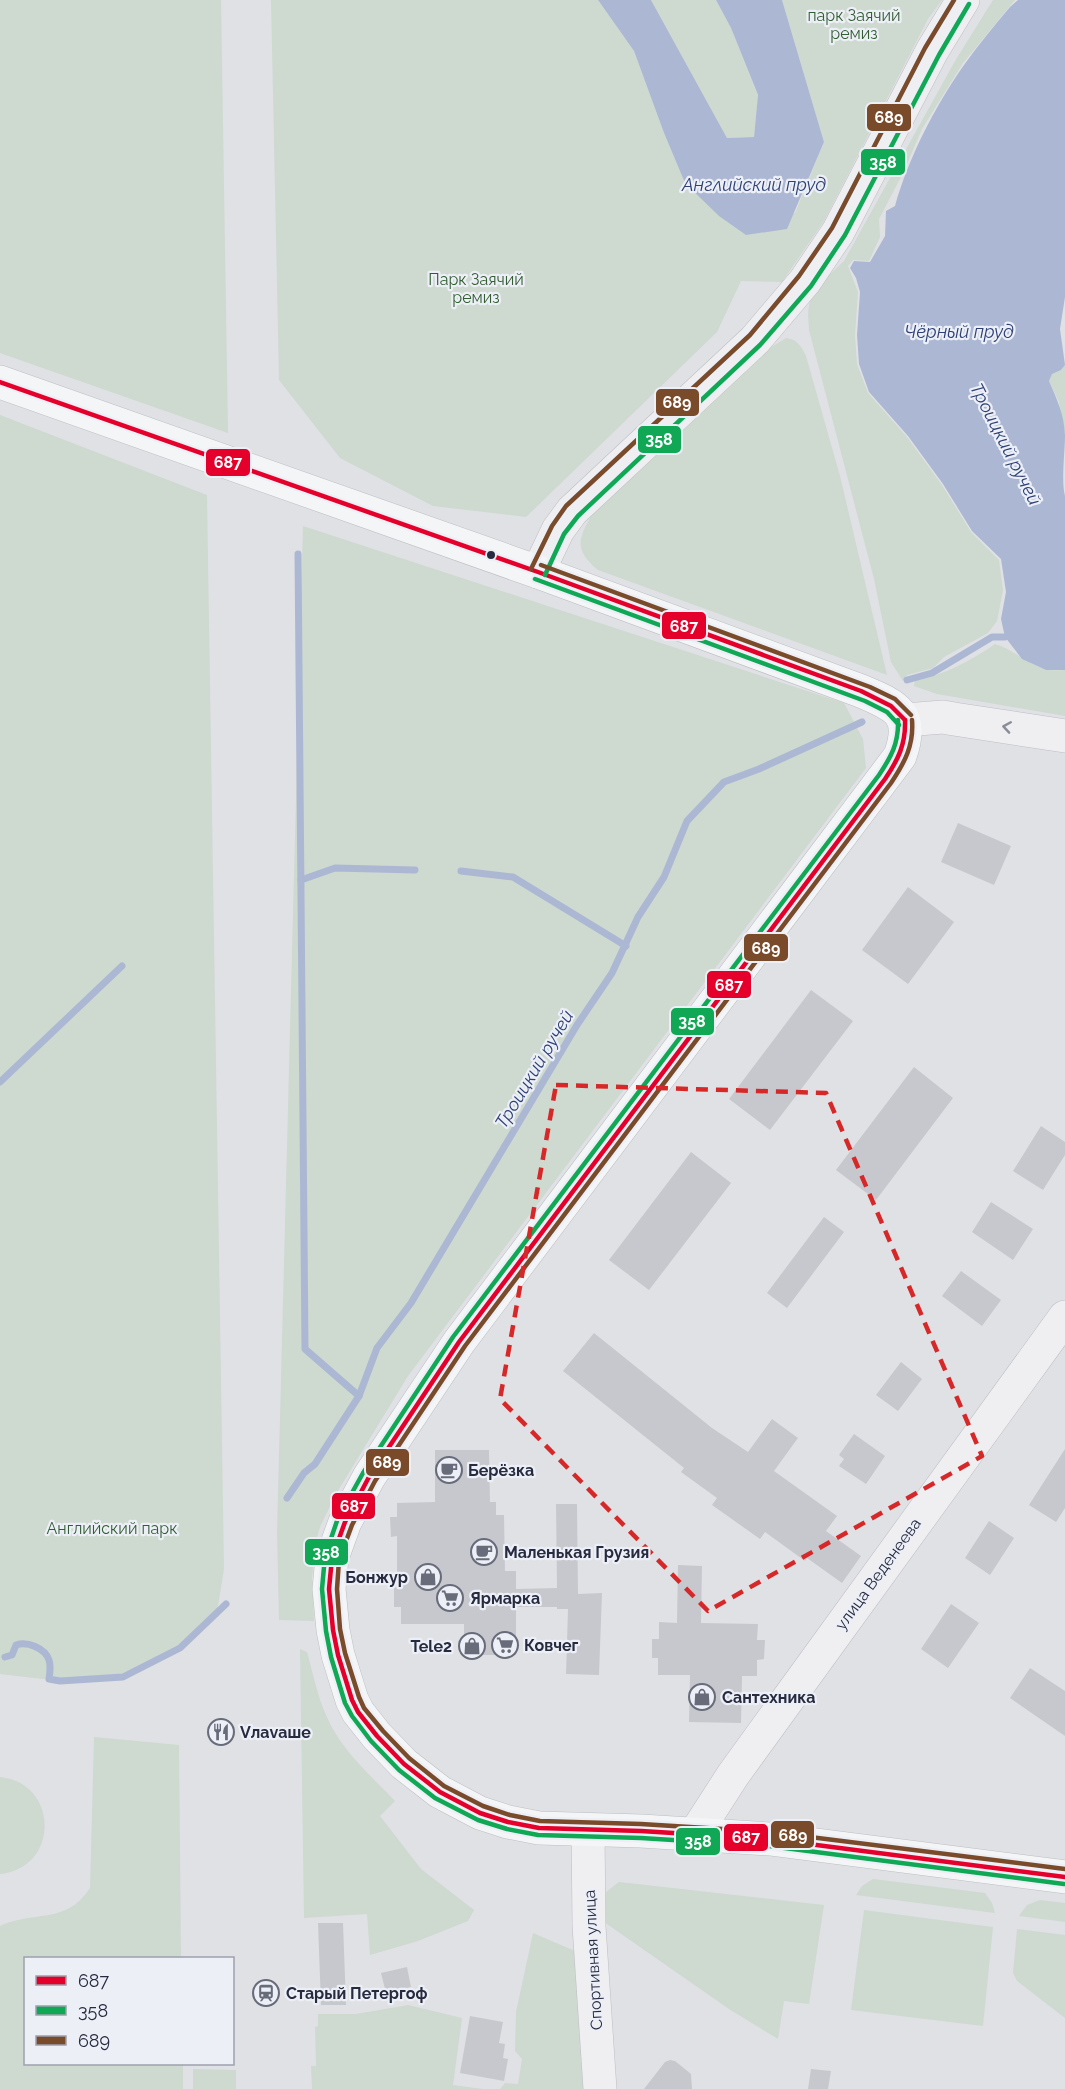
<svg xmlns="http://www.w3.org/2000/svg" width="1065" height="2089" font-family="Raleway,sans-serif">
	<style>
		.green { fill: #ced9d0 }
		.water { fill: #acb8d3 }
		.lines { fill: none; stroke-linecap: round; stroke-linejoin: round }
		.stream { stroke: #acb8d3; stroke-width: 7 }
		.building { fill: #c7c8cd }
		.minor-casing { stroke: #bdbec3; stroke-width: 34 }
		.major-casing { stroke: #bcbec3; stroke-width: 34 }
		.minor { stroke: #efeff2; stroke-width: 33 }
		.major { stroke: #f4f5f6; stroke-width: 33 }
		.bus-1-casing { stroke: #edeff6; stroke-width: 9 }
		.bus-2-casing { stroke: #edeff6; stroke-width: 9 }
		.bus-3-casing { stroke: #edeff6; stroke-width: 9 }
		.bus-1 { stroke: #e4002b; stroke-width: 4.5 }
		.bus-2 { stroke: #10a855; stroke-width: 4.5 }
		.bus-3 { stroke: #7a4b2a; stroke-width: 4.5 }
		.oneway { stroke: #8a8d99 }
		.marked { fill: none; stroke: #d62828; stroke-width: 4.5; stroke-dasharray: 12 8; stroke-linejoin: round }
		.bus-dot { fill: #262b40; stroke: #edeff6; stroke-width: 2 }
		.labels { text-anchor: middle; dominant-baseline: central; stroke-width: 4.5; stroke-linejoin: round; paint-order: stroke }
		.park-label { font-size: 16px; fill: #325d32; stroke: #edeff6 }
		.poi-label { font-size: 16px; font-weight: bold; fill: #262b40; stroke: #edeff6; text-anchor: start }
		.street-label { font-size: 16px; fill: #262b40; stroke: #edeff6 }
		.water-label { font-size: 18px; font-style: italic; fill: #2d4176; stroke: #edeff6 }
		.line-badge { stroke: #edeff6; stroke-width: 2 }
		.badge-label { font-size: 16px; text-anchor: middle; font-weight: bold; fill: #fff }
	</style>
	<rect width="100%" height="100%" fill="#e0e1e5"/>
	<g class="green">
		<path d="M0 0H221L228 433 0 353Z"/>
		<path d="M271 0H598L634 51 664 133 685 183 795 213 824 142 782 0H942L928 19 824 221 782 282 741 281 717 332 526 517 433 506 340 458 279 380Z"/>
		<path d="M651 0H716L731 28 758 96 754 137 727 138Z"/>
		<path d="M993 0H1015L963 63 922 129 904 171 879 219 880 237 869 261 853 260 848 266 858 292 855 335 857 364 868 393 907 437 942 485 971 532 999 560 1003 590 997 621 988 633 944 657 933 668 907 675 903 681 891 662 874 579 809 330C809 323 807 314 809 306 811 289 832 273 844 261L955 61Z"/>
		<path d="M786 338C797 339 801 346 806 356L840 476 887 675 598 570C571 547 580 538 594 510L765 351Z"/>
		<path d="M1065 365V433L1059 402 1049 381 1052 374 1061 370Z"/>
		<path d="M0 415 207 495 224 1569 217 1612 180 1648 123 1677 60 1681 0 1674Z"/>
		<path d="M303 526 844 703 863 739 866 768 408 1376 336 1494 320 1527 316 1541 312 1578 314 1621 279 1620 277 1533Z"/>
		<path d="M995 644C1013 649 1027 664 1045 669 1051 671 1059 670 1065 670V716L937 694 914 686 915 680C944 675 971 661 995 644Z"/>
		<path d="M300 1649 307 1652C313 1673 317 1695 326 1715 340 1749 369 1774 395 1801L380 1816 421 1869 474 1910 468 1921 418 1941 370 1955 367 1914 304 1918Z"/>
		<path d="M94 1737 179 1745 181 1958H26V2064H183V2089H0V1926C35 1910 66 1925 90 1888Z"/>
		<path d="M0 1777C59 1783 60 1868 0 1874Z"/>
		<path d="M873 1879 985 1893 992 1903 995 1913 856 1895 862 1886Z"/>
		<path d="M619 1882 824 1905 809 2004 784 2001 778 2039 729 2009 604 1922 606 1892Z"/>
		<path d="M1040 1900 1065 1903V1922L1019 1916 1027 1905Z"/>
		<path d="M864 1910 993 1927 983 2026 851 2010Z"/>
		<path d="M1017 1929 1065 1935V2018L1017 1981 1013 1973Z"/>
		<path d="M533 1933 575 1951 586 2089H500L505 2083 518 2084 522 2059 515 2051 516 2012Z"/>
		<path d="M408 2005 462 2018 453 2085 483 2089H312L311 2066H316L315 2027 318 2026V2014H356Z"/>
		<path d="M193 2069 236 2070V2089H193Z"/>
	</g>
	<g class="water">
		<path d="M598 0H651L727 138 754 137 758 95 731 28 716 0H782L824 142 787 229 746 235 719 216 685 183 664 133 634 51Z"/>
		<path d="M1018 0H1065V297L1060 329 1065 365 1061 370 1052 374 1049 381C1057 400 1064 413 1065 435 1065 452 1061 481 1065 496V670H1046L1022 659 1005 637 1001 619 1006 592 1001 559 972 531 943 484 908 436 869 392 859 364 857 335 860 292 856 278 850 268 854 261 870 262 885 236 886 211 895 206C908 159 935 106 964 65 978 45 994 26 1010 7Z"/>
	</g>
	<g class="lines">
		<g class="stream">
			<path d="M298 554 305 1349 359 1396"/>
			<path d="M907 680 932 673 992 637H1005L1013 634"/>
			<path d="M461 871 513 877 626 946"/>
			<path d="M301 880 335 868 415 870"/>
			<path d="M0 1082 122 966"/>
			<path d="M287 1498 304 1473 315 1464 359 1396 377 1348 411 1303 577 1025 612 973 638 917 664 877 687 821 724 782 759 769 862 722"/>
			<path d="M5 1657 12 1655 16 1645C27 1641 45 1648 49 1660 51 1666 50 1673 49 1679L60 1681 123 1677 180 1648 226 1604"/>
		</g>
	</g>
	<g class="building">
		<path d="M958 823 1011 846 994 885 941 862Z"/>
		<path d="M908 887 954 922 908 984 862 950Z"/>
		<path d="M811 990 853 1021 770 1130 729 1099Z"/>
		<path d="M914 1067 953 1098 876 1200 836 1170Z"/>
		<path d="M1041 1126 1065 1142V1155L1043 1190 1013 1171Z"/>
		<path d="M691 1152 731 1183 649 1290 609 1260Z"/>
		<path d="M991 1202 1033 1229 1013 1260 972 1232Z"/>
		<path d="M824 1217 844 1232 787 1308 767 1293Z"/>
		<path d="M961 1271 1001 1300 982 1326 942 1296Z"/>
		<path d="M594 1333 712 1428 748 1452 772 1419 798 1438 774 1471 837 1516 826 1531 861 1556 842 1583 807 1558 805 1561 765 1532 760 1539 712 1505 717 1498 681 1472 684 1468 563 1371Z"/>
		<path d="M901 1362 922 1379 898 1411 876 1395Z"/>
		<path d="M854 1434 885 1456 866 1484 839 1466 844 1459 839 1455Z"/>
		<path d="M1065 1449V1508L1056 1522 1029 1505Z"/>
		<path d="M435 1450H489L490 1502H496V1515H504L505 1571H516V1589L557 1588 556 1504H577L578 1594 602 1593 599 1675 566 1674 568 1609H557V1607H516V1655H464V1624H401V1607H394V1587H397V1536L391 1537 390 1517H397V1503L435 1502Z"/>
		<path d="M989 1521 1014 1538 990 1575 965 1558Z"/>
		<path d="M678 1565 702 1566 701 1623 758 1624 757 1640H765L764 1659 757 1660V1676H742L741 1723 689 1722 690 1675H658V1658H652V1639H659V1622L677 1623Z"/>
		<path d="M951 1604 979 1623 948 1668 921 1649Z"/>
		<path d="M1030 1668 1065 1691V1736L1010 1698Z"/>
		<path d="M318 1923H343L346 2005H321Z"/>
		<path d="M407 1967 411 1987 386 1993 381 1973Z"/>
		<path d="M470 2016 503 2022 499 2043 505 2044 503 2058 508 2059 504 2081 460 2073Z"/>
		<path d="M670 2060 675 2061 691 2074 692 2089H644L665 2062Z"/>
		<path d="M811 2069 831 2071 828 2089H808Z"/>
	</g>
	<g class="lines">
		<defs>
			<g id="minor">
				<path d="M538 572 558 530 572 511 755 340 805 281 838 232 932 51 963 0"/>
				<path d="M905 720 943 717 954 719 1065 736"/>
				<path d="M588 1830 589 1926 600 2089"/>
				<path d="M695 1834 733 1775 1065 1317"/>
			</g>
			<path id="major" d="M0 382 538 572 861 691C897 706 915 714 900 756L459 1342 369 1477 345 1522 332 1558 329 1589 333 1630 338 1655 352 1700 358 1712 377 1736 404 1764 440 1792 480 1813 508 1822 539 1828 641 1831 770 1839 1065 1877"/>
		</defs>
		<use href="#minor" class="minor-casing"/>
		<use href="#major" class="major-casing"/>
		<use href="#minor" class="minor"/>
		<use href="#major" class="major"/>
		<defs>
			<g id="bus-1">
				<path d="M0 382 538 572 861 691 891 706 905 720"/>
				<path d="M905 720C906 744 898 760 885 779L459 1342 369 1477 345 1522 332 1558 329 1589 333 1630 338 1655 352 1700 358 1712 377 1736 404 1764 440 1792 480 1813 508 1822 539 1828 641 1831 770 1839 1065 1877"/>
			</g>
			<g id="bus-2">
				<path d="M545 575 564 534 578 516 760 345 811 286 845 235 939 55 969 4"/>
				<path d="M535 579 865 701 887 712 899 725"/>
				<path d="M898 720C899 743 891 757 879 775L453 1337 363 1473 338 1518 325 1556 322 1589 326 1631 331 1657 345 1703 352 1716 371 1741 399 1770 435 1798 478 1820 507 1829 538 1835 641 1838 769 1846 1064 1884"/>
			</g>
			<g id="bus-3">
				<path d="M541 565 870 687 895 699 911 715"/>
				<path d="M531 569 552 526 566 506 750 335 799 276 832 228 925 48 954 0"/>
				<path d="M912 720C914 745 905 762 891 783L465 1346 375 1481 352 1525 339 1560 337 1589 340 1629 345 1653 359 1697 364 1708 383 1731 409 1758 444 1786 483 1806 510 1815 540 1821 641 1824 770 1832 1065 1869"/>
			</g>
		</defs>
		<use href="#bus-1" class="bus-1-casing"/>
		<use href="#bus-2" class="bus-2-casing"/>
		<use href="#bus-3" class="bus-3-casing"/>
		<use href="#bus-1" class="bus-1"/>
		<use href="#bus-2" class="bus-2"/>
		<use href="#bus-3" class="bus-3"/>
	</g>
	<defs><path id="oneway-chevron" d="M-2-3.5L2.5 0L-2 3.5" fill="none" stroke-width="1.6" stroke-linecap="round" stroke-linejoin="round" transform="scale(1.5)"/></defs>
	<use class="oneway" href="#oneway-chevron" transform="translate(1007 727) rotate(-171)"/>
	<path class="marked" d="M556 1085 826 1093 982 1456 708 1611 500 1399Z"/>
	<defs>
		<symbol id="cafe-ring" viewBox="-11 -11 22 22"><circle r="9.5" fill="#edeff6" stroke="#676b7a" stroke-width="1.5"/><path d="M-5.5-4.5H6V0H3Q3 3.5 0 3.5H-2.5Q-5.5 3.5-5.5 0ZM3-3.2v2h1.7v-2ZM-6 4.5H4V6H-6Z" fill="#676b7a"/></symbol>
		<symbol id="shop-ring" viewBox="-11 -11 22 22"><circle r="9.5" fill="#edeff6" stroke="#676b7a" stroke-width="1.5"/><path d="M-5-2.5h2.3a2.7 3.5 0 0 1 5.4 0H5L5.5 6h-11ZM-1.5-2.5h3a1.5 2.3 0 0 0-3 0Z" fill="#676b7a"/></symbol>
		<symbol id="supermarket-ring" viewBox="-11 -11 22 22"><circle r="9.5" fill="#edeff6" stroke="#676b7a" stroke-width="1.5"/><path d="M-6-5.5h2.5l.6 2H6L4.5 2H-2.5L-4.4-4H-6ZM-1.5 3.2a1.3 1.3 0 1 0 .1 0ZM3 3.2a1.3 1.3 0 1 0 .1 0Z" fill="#676b7a"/></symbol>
		<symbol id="restaurant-ring" viewBox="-11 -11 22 22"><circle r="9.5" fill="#edeff6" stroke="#676b7a" stroke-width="1.5"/><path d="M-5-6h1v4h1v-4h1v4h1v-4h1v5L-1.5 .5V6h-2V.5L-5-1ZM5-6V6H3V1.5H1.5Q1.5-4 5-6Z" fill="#676b7a"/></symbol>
		<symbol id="station-ring" viewBox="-11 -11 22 22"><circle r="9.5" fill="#edeff6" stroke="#676b7a" stroke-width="1.5"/><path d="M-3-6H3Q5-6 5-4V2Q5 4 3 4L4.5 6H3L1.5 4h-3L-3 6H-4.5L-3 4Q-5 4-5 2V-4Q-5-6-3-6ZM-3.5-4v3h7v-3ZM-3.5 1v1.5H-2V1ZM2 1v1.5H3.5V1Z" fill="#676b7a"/></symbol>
	</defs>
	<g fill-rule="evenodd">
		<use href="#cafe-ring" x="434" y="1455" width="30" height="30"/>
		<use href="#cafe-ring" x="469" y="1537" width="30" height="30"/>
		<use href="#shop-ring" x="413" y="1562" width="30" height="30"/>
		<use href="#supermarket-ring" x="435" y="1583" width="30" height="30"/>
		<use href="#supermarket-ring" x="490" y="1630" width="30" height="30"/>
		<use href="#shop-ring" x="457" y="1631" width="30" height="30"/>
		<use href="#shop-ring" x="687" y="1682" width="30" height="30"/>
		<use href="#restaurant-ring" x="206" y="1717" width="30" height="30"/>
		<use href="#station-ring" x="251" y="1978" width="30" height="30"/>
	</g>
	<circle class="bus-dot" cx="491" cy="555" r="5"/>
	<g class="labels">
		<g class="park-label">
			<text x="854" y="15">парк Заячий<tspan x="854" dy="18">ремиз</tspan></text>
			<text x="476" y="279">Парк Заячий<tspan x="476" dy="18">ремиз</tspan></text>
			<text x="112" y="1528">Английский парк</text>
		</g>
		<g class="poi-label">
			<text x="468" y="1470">Берёзка</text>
			<text x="504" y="1552">Маленькая Грузия</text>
			<text x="408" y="1577" text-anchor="end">Бонжур</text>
			<text x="470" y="1598">Ярмарка</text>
			<text x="524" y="1645">Ковчег</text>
			<text x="452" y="1646" text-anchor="end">Tele2</text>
			<text x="722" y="1697">Сантехника</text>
			<text x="240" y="1732">Vлаvаше</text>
			<text x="286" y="1993">Старый Петергоф</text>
		</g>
		<g class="street-label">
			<text transform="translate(878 1574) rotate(-54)">улица Веденеева</text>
			<text transform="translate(593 1960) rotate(-93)">Спортивная улица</text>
		</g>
		<g class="water-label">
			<text x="754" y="184">Английский пруд</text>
			<text x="959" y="331">Чёрный пруд</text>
			<text transform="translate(1006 444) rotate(63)">Троицкий ручей</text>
			<text transform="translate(534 1069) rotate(-59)">Троицкий ручей</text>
		</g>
	</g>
	<g class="line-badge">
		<rect x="866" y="103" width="46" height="29" rx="6" fill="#7a4b2a"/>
		<rect x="860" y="148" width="46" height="28" rx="6" fill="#10a855"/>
		<rect x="655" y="388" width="45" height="29" rx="6" fill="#7a4b2a"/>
		<rect x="637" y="425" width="45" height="29" rx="6" fill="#10a855"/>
		<rect x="205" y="448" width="46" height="29" rx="6" fill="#e4002b"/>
		<rect x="661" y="611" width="46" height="29" rx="6" fill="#e4002b"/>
		<rect x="743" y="933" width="46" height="29" rx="6" fill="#7a4b2a"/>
		<rect x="706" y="970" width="46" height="29" rx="6" fill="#e4002b"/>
		<rect x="670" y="1007" width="45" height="29" rx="6" fill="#10a855"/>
		<rect x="365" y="1448" width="45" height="29" rx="6" fill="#7a4b2a"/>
		<rect x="331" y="1492" width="45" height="28" rx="6" fill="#e4002b"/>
		<rect x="304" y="1538" width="45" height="28" rx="6" fill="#10a855"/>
		<rect x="770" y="1820" width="45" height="29" rx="6" fill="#7a4b2a"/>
		<rect x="723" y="1823" width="46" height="29" rx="6" fill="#e4002b"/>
		<rect x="675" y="1827" width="46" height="29" rx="6" fill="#10a855"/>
	</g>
	<g class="badge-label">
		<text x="889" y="123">689</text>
		<text x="883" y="168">358</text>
		<text x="677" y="408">689</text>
		<text x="659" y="445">358</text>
		<text x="228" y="468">687</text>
		<text x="684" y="632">687</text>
		<text x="766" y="954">689</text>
		<text x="729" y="991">687</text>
		<text x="692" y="1027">358</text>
		<text x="387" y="1468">689</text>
		<text x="354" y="1512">687</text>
		<text x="326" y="1558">358</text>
		<text x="793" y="1841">689</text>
		<text x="746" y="1843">687</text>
		<text x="698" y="1847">358</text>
	</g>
	<rect x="24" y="1957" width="210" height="108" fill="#edeff6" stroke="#9da1ad" stroke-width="1.5"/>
	<rect x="36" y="1976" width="30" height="9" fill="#e4002b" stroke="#9da1ad" stroke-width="1.5"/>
	<text x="78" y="1987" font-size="18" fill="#262b40">687</text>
	<rect x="36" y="2006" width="30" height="9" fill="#10a855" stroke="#9da1ad" stroke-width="1.5"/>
	<text x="78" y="2017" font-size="18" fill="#262b40">358</text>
	<rect x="36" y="2036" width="30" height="9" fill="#7a4b2a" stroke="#9da1ad" stroke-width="1.5"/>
	<text x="78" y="2047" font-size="18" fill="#262b40">689</text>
</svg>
